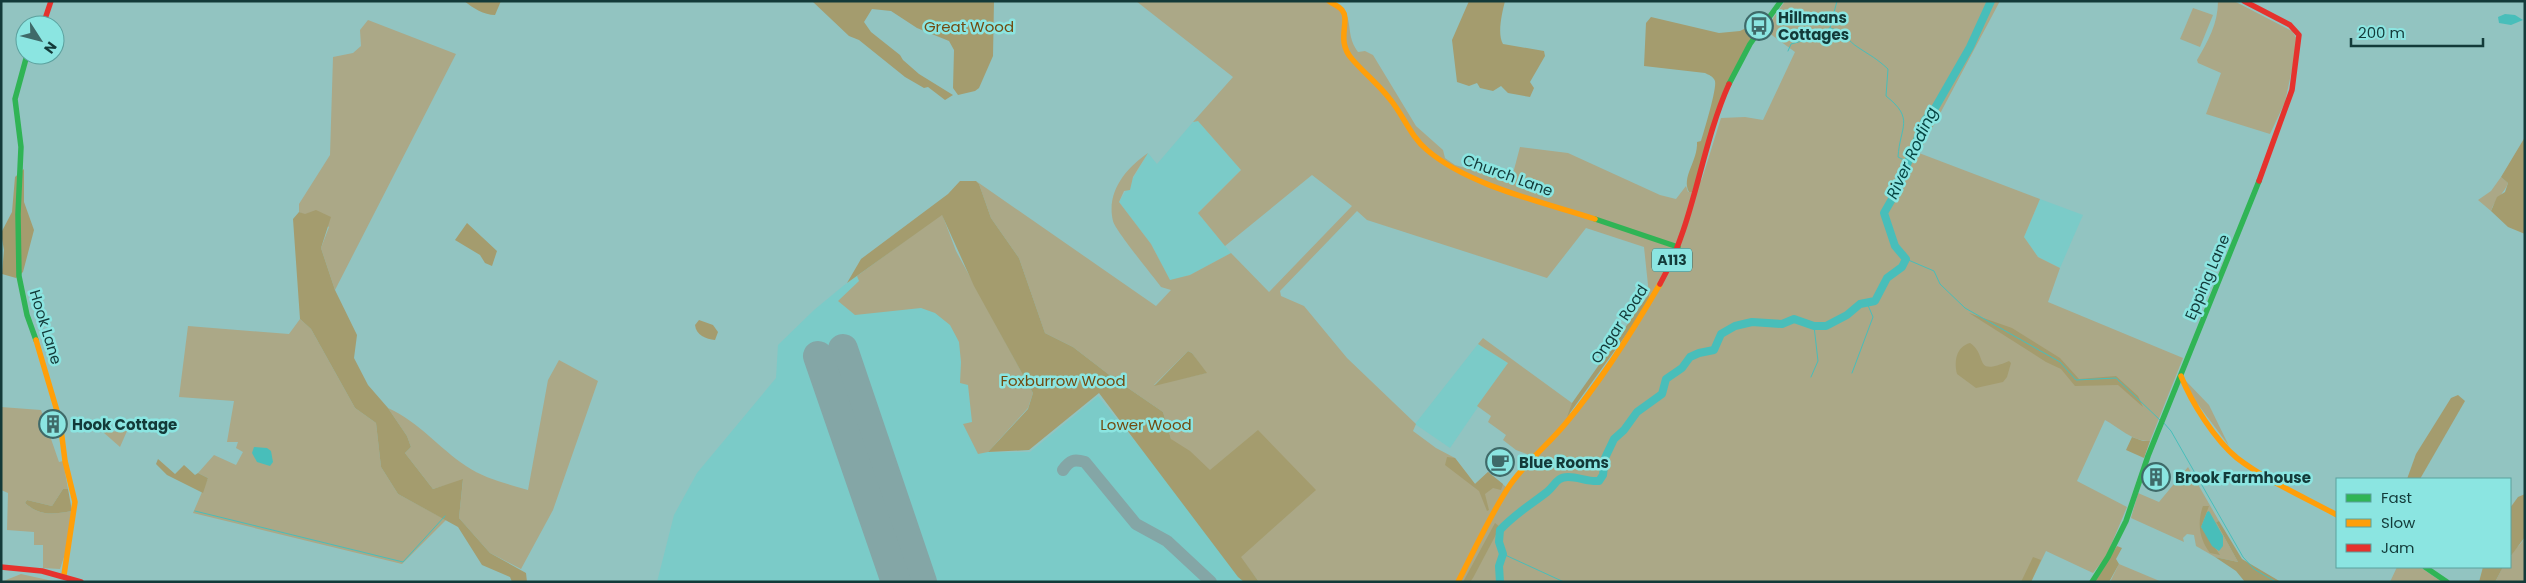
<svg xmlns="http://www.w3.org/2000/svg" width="2526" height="583" font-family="Poppins,sans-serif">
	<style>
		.built { fill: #7bcbc8 }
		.green { fill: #aba887; fill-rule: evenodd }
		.forest { fill: #a49c6e }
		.water { fill: #48beba }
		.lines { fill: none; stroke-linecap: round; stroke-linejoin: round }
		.stream { stroke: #48beba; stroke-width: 1 }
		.river { stroke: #48beba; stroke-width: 8 }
		.taxiway { stroke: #84a6a6; stroke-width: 12 }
		.runway { stroke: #84a6a6; stroke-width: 30 }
		.fast { stroke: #30b455; stroke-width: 5.5 }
		.slow { stroke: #ff9f0a; stroke-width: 5.5 }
		.jam { stroke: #e5322d; stroke-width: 5.5 }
		.labels { text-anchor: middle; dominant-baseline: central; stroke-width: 5; stroke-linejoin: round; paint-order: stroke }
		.shield { fill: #8be5e1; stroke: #376d6b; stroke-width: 1 }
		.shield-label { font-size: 14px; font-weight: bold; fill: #133a39 }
		.poi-label { font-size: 15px; font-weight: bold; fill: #133a39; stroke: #8be5e1; text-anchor: start }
		.park-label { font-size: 15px; fill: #724b11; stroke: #8be5e1 }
		.street-label { font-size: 15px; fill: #133a39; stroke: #8be5e1 }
		.water-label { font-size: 16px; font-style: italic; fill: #064543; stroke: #8be5e1 }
	</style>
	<rect width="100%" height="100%" fill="#92c4c1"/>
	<g class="built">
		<path d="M1198 121 1241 170 1198 213 1231 253 1190 275 1170 281 1151 244 1119 202 1148 153 1157 164 1193 122Z"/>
		<path d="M2040 199 2083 215 2060 268 2038 257 2024 237Z"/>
		<path d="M942 215 957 255 1034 392 1028 408 987 452H1030L1098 396 1180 496 1255 582H657L674 515 697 473 776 378 778 345 814 310 843 286Z"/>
		<path d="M1478 344 1508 363 1450 448 1415 424Z"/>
	</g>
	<g class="green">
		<path d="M1136 1H1329C1359 12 1342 31 1358 52L1365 51 1373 55 1416 126 1443 150 1445 158 1455 165 1511 181 1520 147 1568 153 1660 195 1676 199 1686 186 1688 192H1692L1702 179 1721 118 1745 117 1763 120 1795 52 1765 30 1785 1H2000L1919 153 2040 199 2024 237 2038 257 2060 268 2048 302 2183 358 2150 441C2134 442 2119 428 2105 420L2077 481 2127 507 2106 557 2093 573 2046 551 2031 582H1259L1218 528 1171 439 1163 412 1112 377 1073 347 1045 333 1019 258 991 218 979 184 976 181 1156 306 1171 290 1161 287C1153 276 1115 230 1113 221 1106 192 1126 168 1148 153L1133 177 1130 190 1124 191 1119 202 1151 244 1170 280 1190 275 1231 253 1269 292 1352 206 1312 175 1225 246 1198 213 1241 170 1198 121 1193 122 1233 77ZM1357 211 1367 220 1547 278 1586 228 1644 247 1650 304 1546 448 1506 487 1488 472 1475 484 1455 458 1436 448 1413 431 1416 424 1347 358 1304 306 1281 296 1280 291ZM1188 351 1192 353 1206 373 1154 385Z"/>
		<path d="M2218 1H2234L2292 31 2298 41 2285 102 2270 134 2206 114 2221 73 2198 63 2197 60C2208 41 2218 24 2218 1Z"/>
		<path d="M2193 8 2213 15 2200 47 2180 39Z"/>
		<path d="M368 20 456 54 335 290 321 248 329 227 299 212V204L330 155 333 57 353 53 361 46 360 30Z"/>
		<path d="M2501 177 2508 183C2504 194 2494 200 2491 211L2478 200 2491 191Z"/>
		<path d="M942 214 956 251 1033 393 1028 408 988 452 978 454 963 424 972 422 968 385 960 383 961 362 959 342 950 325 935 313 921 308 855 315 838 301 859 281 857 276Z"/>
		<path d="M300 319 311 329 355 408 376 423 381 467 398 494 446 520 402 564 193 513 208 478 198 473 214 455 236 465 243 452 236 448 238 442H227L234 401 179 397 188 326 289 334Z"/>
		<path d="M1483 338 1572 403 1569 418 1532 456 1516 450 1503 440 1506 435 1488 422 1491 416 1477 406 1508 363 1478 344Z"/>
		<path d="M559 360 598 381 553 510 521 569 490 553 459 518 463 480 433 489 405 453 411 447 407 436 388 408C419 422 439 448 466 466 485 479 508 484 528 490L548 380Z"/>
		<path d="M2184 379 2209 405 2229 446 2191 395Z"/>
		<path d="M1 407 41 410 59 462 63 461 68 489H63L52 506 27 500 25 503C41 517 53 514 72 511L66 551 60 569 43 568V545H34V532L7 530 8 493 1 490Z"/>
		<path d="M127 431 120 447 103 432Z"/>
		<path d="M2188 467 2219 521 2216 522 2238 562 2215 557 2196 546 2194 535 2187 534 2183 538 2184 542 2131 518 2138 493 2159 502Z"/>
		<path d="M2525 537V582H2495L2503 567H2510C2510 547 2518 551 2525 537Z"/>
		<path d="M2119 564 2162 582H2110Z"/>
		<path d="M2397 567H2420L2442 582H2390Z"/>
		<path d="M21 574 57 582H1Z"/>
	</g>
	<g class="forest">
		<path d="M464 1H501L495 15C484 15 473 8 464 1Z"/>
		<path d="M812 1H994L993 56 979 88 975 91 958 95 953 88 954 50 949 41 917 28 891 11 872 9 864 22 871 32 900 55 903 60 919 74 953 95 945 100 928 87 924 88 905 77 859 40 849 36Z"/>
		<path d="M1469 1H1505C1502 13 1497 34 1503 44L1544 51 1545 56 1530 82 1534 88 1530 97 1508 93 1501 86 1493 91 1480 88 1477 83 1469 86 1457 82 1452 40Z"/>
		<path d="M1651 17 1719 33 1740 31 1764 19 1735 69 1692 192H1689C1681 177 1698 161 1697 142L1701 141C1704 131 1717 89 1715 81 1713 76 1709 75 1705 73L1644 66 1646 23Z"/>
		<path d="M2525 137V234L2508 227 2491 211 2497 197 2505 192 2508 183 2501 177Z"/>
		<path d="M24 169V202L34 230 23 272 16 278 2 274 4 250 1 233 12 212 15 177Z"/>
		<path d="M960 181H976L979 184 991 218 1019 258 1045 333 1073 347 1112 377 1163 412 1171 439 1190 451 1210 470 1258 430 1316 490 1241 557 1259 582H1244L1238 577 1099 393 1029 450 988 452 1028 409 1033 393 974 286 942 215 847 283 861 259 948 194Z"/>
		<path d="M316 210 331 217 321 248 335 290 357 335 354 358 368 385 388 408 407 436 411 447 405 453 433 489 463 479 459 518 490 553 526 573 527 582H512L510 577 482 565 458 527 398 494 381 467 376 423 355 408 311 329 300 319 293 219 299 212 305 214Z"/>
		<path d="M467 223 497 251 492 266 485 263 480 255 455 240Z"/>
		<path d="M1649 294V301L1641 314 1567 417 1572 403Z"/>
		<path d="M1969 313 2012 328 2060 358 2079 379 2116 376 2138 396 2143 407 2118 385 2075 386 2061 369 2046 362Z"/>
		<path d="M699 320 713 325 718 332 715 340C706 339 696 335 695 325Z"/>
		<path d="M1970 343C1989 356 1972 377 2009 361L2011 363 2007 377 2003 382 1976 388 1957 374C1954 361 1956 347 1970 343Z"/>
		<path d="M1188 351 1192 353 1207 373 1154 386Z"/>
		<path d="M2458 395 2465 401 2420 479H2407L2416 454 2451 398Z"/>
		<path d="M2132 437 2143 441H2150L2144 458 2126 450Z"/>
		<path d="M1447 457 1455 458 1475 484 1488 472 1503 484 1501 490 1493 488 1485 494 1489 510 1487 511 1479 491 1445 465Z"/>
		<path d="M158 459 175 474 184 465 195 475 198 473 208 478 203 493 167 475 156 464Z"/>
		<path d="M63 489H68L72 511C53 514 41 517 25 503L27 500 52 506Z"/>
		<path d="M2525 494V537L2510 557V508L2518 497Z"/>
		<path d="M2203 506H2209L2201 527 2220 555 2210 553C2199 539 2197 522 2203 506Z"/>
		<path d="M2219 521 2242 559 2281 582H2245L2236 571 2215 557 2238 562 2216 522Z"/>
		<path d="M1495 523 1500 527 1473 578 1470 582H1463Z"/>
		<path d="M2117 546 2122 548 2116 559 2119 564 2109 582H2095Z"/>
		<path d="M2033 557 2041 560 2031 582H2021Z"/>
		<path d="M2483 567H2503L2495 582H2479Z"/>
	</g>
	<g class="water">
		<path d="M2505 14 2515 15 2523 20 2511 25 2499 23 2498 17Z"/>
		<path d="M254 447 267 448 271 451 273 462 270 466 257 462 252 453Z"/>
		<path d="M2209 511 2223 536V546L2219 551 2212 546 2201 527 2207 512Z"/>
	</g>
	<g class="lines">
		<g class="stream">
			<path d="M1830 28C1847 33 1846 40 1859 48 1871 56 1876 58 1888 69L1886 96C1915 119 1900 126 1898 157L1908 162"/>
			<path d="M1788 51 1791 44 1813 38 1830 28 1837 1"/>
			<path d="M1906 259 1934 271 1940 284 1965 308 2060 362 2076 380 2116 378 2160 420"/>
			<path d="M1852 373 1873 317 1867 303"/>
			<path d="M1811 377 1818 361 1814 326"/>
			<path d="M2163 422 2171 431 2243 557 2254 569 2276 582"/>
			<path d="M195 511 403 562 445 516"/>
			<path d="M1503 554 1564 582"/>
		</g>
		<path class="river" d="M1500 582 1499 566 1503 554 1499 542 1500 530C1516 513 1529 506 1547 492 1555 486 1556 477 1568 477 1579 477 1588 482 1599 481L1603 475 1605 458 1614 439 1624 430 1637 412 1662 394 1666 379 1682 368 1690 357 1699 353 1714 350 1721 334 1735 326 1752 322 1782 324 1794 319 1814 326H1826L1847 315 1860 304 1875 301 1887 278 1902 267 1906 259 1895 246 1884 213 1896 192 1925 120 1935 108 1970 47 1991 1"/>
		<path class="taxiway" d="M1063 470C1070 460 1074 459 1085 462L1136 524 1167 541 1211 582"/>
		<g class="runway">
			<path d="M843 349 922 582"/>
			<path d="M818 356 896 582"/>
		</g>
		<g class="fast">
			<path d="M27 55 15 99 21 147 18 214 19 276 27 315 36 340"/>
			<path d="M1729 84 1750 44 1781 1"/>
			<path d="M1595 219 1678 247"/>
			<path d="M2425 567 2447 582"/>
			<path d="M2092 582 2108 557 2126 521 2148 456 2259 181"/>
		</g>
		<g class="slow">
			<path d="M1329 1C1333 4 1339 6 1342 10 1351 21 1335 40 1352 59 1364 73 1378 84 1389 98 1403 114 1410 136 1427 150 1469 186 1543 202 1595 219"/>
			<path d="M36 340 60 421 65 461 75 502 64 575"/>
			<path d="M2181 376C2191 402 2215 440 2237 458 2267 481 2304 497 2337 515"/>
			<path d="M1458 582C1475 549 1490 515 1510 485 1526 462 1548 445 1566 423 1602 380 1632 332 1660 284"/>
		</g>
		<g class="jam">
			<path d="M2244 1 2290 25 2299 35 2292 90 2259 181"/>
			<path d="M43 25 51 1"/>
			<path d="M1660 284C1695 222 1700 149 1729 84"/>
			<path d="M1 567 42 571 81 582"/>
		</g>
	</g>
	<defs>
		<symbol id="bus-ring" viewBox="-11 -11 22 22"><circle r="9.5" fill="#8be5e1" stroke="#3f6a69" stroke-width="1.5"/><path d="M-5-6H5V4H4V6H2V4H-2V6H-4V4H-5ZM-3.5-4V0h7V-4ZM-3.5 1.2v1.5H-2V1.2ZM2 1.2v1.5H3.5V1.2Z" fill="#3f6a69"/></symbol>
		<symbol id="building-ring" viewBox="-11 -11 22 22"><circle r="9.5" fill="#8be5e1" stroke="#3f6a69" stroke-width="1.5"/><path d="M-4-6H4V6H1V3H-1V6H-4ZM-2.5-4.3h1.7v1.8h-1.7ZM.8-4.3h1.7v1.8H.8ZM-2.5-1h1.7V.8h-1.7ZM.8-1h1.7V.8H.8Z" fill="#3f6a69"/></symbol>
		<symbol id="cafe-ring" viewBox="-11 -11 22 22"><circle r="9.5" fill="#8be5e1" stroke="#3f6a69" stroke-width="1.5"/><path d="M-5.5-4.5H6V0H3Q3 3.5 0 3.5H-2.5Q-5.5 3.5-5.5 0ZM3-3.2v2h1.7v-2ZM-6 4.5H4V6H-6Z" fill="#3f6a69"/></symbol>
	</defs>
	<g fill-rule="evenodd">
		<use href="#bus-ring" x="1743" y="10" width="32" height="32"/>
		<use href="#building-ring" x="37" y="408" width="32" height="32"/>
		<use href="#cafe-ring" x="1484" y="446" width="32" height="32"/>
		<use href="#building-ring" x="2140" y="461" width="32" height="32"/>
	</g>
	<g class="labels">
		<rect class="shield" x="1652" y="248.5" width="40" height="23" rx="4"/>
		<g class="shield-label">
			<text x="1672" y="260">A113</text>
		</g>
		<g class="poi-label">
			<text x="1778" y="17">Hillmans<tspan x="1778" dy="17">Cottages</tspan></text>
			<text x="72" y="424">Hook Cottage</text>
			<text x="1519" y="462">Blue Rooms</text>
			<text x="2175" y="477">Brook Farmhouse</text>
		</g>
		<g class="park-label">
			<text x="969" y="26">Great Wood</text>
			<text x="1063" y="380">Foxburrow Wood</text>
			<text x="1146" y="424">Lower Wood</text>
		</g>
		<g class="street-label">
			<text transform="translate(1508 175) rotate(20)">Church Lane</text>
			<text transform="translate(2207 277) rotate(-67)">Epping Lane</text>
			<text transform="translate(1619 324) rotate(-57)">Ongar Road</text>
			<text transform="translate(46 327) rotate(73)">Hook Lane</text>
		</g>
		<g class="water-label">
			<text transform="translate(1912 153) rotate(-65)">River Roding</text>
		</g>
	</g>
	<rect width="2526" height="583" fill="none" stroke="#133a39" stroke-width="5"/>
	<rect x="2336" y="478" width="175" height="90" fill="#8be5e1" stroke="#5ba19e"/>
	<rect x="2346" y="494" width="25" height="8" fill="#30b455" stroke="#5ba19e"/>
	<text x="2381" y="503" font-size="15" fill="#133a39">Fast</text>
	<rect x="2346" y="519" width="25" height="8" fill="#ff9f0a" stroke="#5ba19e"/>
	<text x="2381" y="528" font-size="15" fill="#133a39">Slow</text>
	<rect x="2346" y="544" width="25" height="8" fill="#e5322d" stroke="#5ba19e"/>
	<text x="2381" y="553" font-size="15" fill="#133a39">Jam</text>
	<g transform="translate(40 40) rotate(126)"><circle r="24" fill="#8be5e1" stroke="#5ba19e"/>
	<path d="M0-4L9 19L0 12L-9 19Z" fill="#3f6a69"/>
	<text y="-8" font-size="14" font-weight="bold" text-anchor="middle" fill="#133a39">N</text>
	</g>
	<path d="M2351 38v8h132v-8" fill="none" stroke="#133a39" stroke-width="2.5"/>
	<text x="2358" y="38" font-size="15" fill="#133a39" stroke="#8be5e1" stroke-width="4" paint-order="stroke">200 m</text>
</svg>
